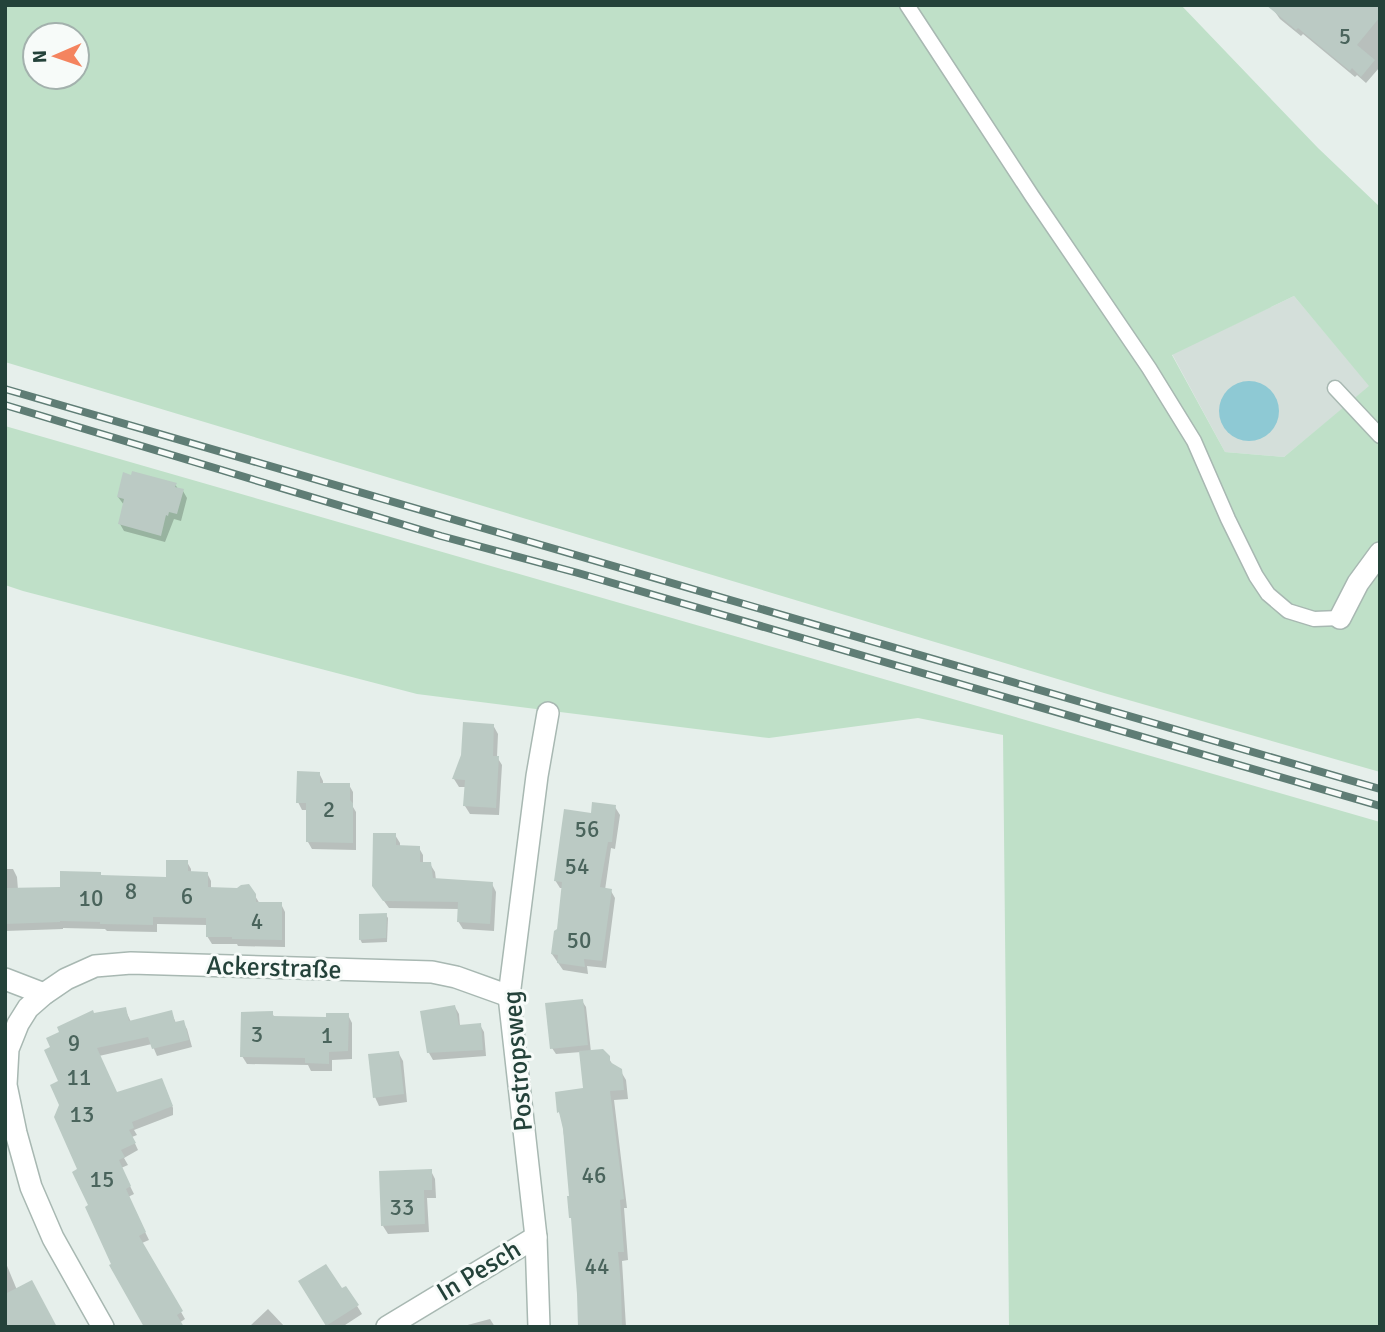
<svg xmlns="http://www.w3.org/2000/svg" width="1385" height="1332" font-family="Signika,sans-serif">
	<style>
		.built { fill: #d4dfda }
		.green { fill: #bfe0c8; fill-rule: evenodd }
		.water { fill: #8ec9d4 }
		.shadow { fill: #0003 }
		.building { fill: #bbcac4 }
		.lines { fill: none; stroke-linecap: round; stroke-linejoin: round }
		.lane-casing { stroke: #a8b8b2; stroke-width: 17 }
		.street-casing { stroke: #a8b8b2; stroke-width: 24 }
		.lane { stroke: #fff; stroke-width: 14 }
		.street { stroke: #fff; stroke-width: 21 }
		.rail-casing { stroke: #5f7d75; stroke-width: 8 }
		.rail { stroke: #f7fbf9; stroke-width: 5; stroke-dasharray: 16; stroke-linecap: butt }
		.labels { text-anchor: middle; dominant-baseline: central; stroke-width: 6; stroke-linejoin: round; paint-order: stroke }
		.number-label { font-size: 23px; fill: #4a645c }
		.street-label { font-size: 26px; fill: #24423a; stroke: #f7fbf9 }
	</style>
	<rect width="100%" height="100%" fill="#e6efeb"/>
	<path class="built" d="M1294 296 1370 386 1284 457 1225 452 1172 354Z"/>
	<g class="green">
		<path d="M5 5H1181L1318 148 1380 207V772L1104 693 5 362ZM35 35H77V77H35ZM1294 296 1369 386 1284 457 1225 452 1172 355Z"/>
		<path d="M5 426 1380 822V1327H1009L1003 735 918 718 769 738 417 694 23 591 5 585Z"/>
	</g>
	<circle class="water" cx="1249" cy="411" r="30"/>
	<g class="shadow">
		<path d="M1380 5V68H1379L1366 83 1357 75 1355 77 1303 34 1301 36 1280 19 1275 12Z"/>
		<path d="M175 484 178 489 183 491 187 498 181 521 174 519 165 542 124 531 120 524 124 505 118 497Z"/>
		<path d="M493 725 498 734 497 757 502 765 499 815 470 814 465 806 466 787H459L454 779Z"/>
		<path d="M319 773 323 781V785H349L353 792V807L356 812V850L312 849 308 842V810H302L298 802Z"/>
		<path d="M615 807 620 815 615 849 611 848 605 890 611 891 615 898 606 968 587 966 588 974 563 970 552 954 558 929 563 888H560L555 880 592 815Z"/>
		<path d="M395 835 400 843V847L419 848 423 855V863L430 864 435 872 436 880 492 884 496 892 494 931 463 929 458 921 459 909 389 908 379 894Z"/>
		<path d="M187 862 191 869V873H207L211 881V889L237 890 249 886 260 904H281L285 912V947L238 946 237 944H212L207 936V925L157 924V932L107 931 105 929 63 928V929L5 931V869H13L17 877 18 890 61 889 102 877 168 878Z"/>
		<path d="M386 915 388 918 387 942 362 943 360 939Z"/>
		<path d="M582 1001 586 1007 591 1052 608 1057 614 1067 620 1070 626 1080 628 1099 614 1100 627 1208H624L628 1260 622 1261 626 1327H580L571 1198 562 1118 559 1112 557 1093 585 1090 581 1052 556 1054 552 1048Z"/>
		<path d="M455 1007 459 1014 460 1026 480 1025 484 1032 486 1056 433 1060 429 1053Z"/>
		<path d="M125 1009 131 1022 171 1012 176 1023 183 1022 187 1029 192 1047 157 1056 152 1044 99 1056 117 1094 165 1087 173 1108V1115L134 1130 137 1135 132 1137 138 1150 124 1158 128 1165 121 1168 134 1194 128 1197 149 1240 142 1243 185 1319 173 1327 114 1265 90 1206 60 1105 61 1082 94 1015Z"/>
		<path d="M272 1013 275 1018H328L348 1015 352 1023V1059L332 1060V1071H311L308 1065 247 1064 242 1056Z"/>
		<path d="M398 1052 403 1061 407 1102 379 1106 375 1097Z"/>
		<path d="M431 1171 435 1179 436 1198H427L429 1232 388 1234 383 1226Z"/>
		<path d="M5 1261 17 1290 5 1323Z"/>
		<path d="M346 1288 362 1314 342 1327H328L305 1290 341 1291Z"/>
		<path d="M268 1309 285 1327H249Z"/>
		<path d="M490 1319 495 1327H460Z"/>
	</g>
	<g class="building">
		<path d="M1266 5H1380V17L1357 45 1375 60 1361 77 1352 68 1350 71 1298 28 1296 30Z"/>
		<path d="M132 471 177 483 175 487 184 489 177 514 169 512 168 516 166 515 161 536 118 524 124 499 117 497 123 472 131 475Z"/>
		<path d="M463 722 494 724 493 756H499L496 808 463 806 465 780 452 779 461 755Z"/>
		<path d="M297 771 320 772V783H350V800L353 803V843L306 842V803H296Z"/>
		<path d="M592 802 616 805 612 842H608L600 887 612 889 602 961 584 959 585 967 557 963 558 955 551 954 554 931 557 929 562 882 554 881 564 809 591 813Z"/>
		<path d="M373 833H396V845L420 846V862H431L433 878 493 882 490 924 457 922 458 902 383 901 372 886Z"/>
		<path d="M166 860H188V871L208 872V887L237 888 241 885 249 884 256 894V902H282V940L232 939V937H206V918L153 917V925L100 924V922L60 921V922L5 924V888L60 887V871L101 872V875L166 877Z"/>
		<path d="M387 913 386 938 359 940V914Z"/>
		<path d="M583 999 588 1045 550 1049 545 1003Z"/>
		<path d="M455 1005 459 1025 481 1023 483 1050 427 1053 420 1011Z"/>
		<path d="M126 1007 129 1021 172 1010 175 1022 184 1020 189 1040 152 1049 148 1037 97 1048 117 1092 162 1078 173 1106 132 1122 134 1128 129 1130 136 1143 121 1150 125 1157 119 1160 131 1186 126 1189 146 1232 139 1236 183 1311 177 1315 184 1327H144L109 1265 111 1264 85 1207 88 1205 72 1172 77 1169 54 1117 59 1105 50 1085 58 1081 44 1050 50 1047 46 1038 59 1032 57 1027 93 1010 94 1013Z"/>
		<path d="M273 1011V1016L326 1017V1013H349L348 1051 329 1052V1064L305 1063V1058L240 1057 241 1012Z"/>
		<path d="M603 1049 610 1056V1062L622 1069 624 1090 610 1091 624 1199 620 1200 624 1252H618L621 1285 622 1327H578L577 1294 571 1218H569L567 1196H569L563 1129 559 1112 557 1113 555 1092 583 1088 579 1051Z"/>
		<path d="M399 1051 404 1094 373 1098 368 1054Z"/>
		<path d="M432 1169V1190H424L425 1224 381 1226 379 1171Z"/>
		<path d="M326 1264 342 1288 346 1286 359 1305 326 1326 298 1281Z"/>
		<path d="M32 1280 57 1327H5V1294Z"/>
	</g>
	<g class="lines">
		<defs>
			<g id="lane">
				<path d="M907 5 1032 196 1149 368 1194 441 1228 519 1256 576 1268 594 1288 611 1314 619 1340 618"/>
				<path d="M1335 388 1380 436"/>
			</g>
			<g id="street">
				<path d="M1340 618 1358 583 1380 553"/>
				<path d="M5 979 44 994"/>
				<path d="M103 1327 53 1238 31 1187 16 1133 6 1085 8 1049 18 1024 28 1008 44 994 66 979 95 966 131 963 432 972 456 977 509 996"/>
				<path d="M387 1327 536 1237"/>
				<path d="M539 1327 536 1237 509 996 537 776 548 713"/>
			</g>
		</defs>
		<use href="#lane" class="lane-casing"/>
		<use href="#street" class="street-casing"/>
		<use href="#lane" class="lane"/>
		<use href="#street" class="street"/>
		<defs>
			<g id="rail">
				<path d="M5 389 1380 789"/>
				<path d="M5 405 441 536 578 573 1380 806"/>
			</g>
		</defs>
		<use href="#rail" class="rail-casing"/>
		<use href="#rail" class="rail"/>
	</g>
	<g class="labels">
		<g class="number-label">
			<text x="1345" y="36">5</text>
			<text x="329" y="809">2</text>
			<text x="587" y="829">56</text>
			<text x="577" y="866">54</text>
			<text x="131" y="891">8</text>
			<text x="187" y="896">6</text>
			<text x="91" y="898">10</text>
			<text x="257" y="921">4</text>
			<text x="579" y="940">50</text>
			<text x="257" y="1034">3</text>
			<text x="327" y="1035">1</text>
			<text x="74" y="1043">9</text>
			<text x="79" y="1077">11</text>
			<text x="82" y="1114">13</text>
			<text x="594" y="1175">46</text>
			<text x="102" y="1179">15</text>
			<text x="402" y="1207">33</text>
			<text x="597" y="1266">44</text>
		</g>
		<g class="street-label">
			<text transform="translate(274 968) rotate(2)">Ackerstraße</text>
			<text transform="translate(518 1061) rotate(-95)">Postropsweg</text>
			<text transform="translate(479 1271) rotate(-31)">In Pesch</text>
		</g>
	</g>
	<rect width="1385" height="1332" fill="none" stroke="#24423a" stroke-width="14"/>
	<g transform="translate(56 56) rotate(268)"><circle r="33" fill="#f7fbf9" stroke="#a3b1ad" stroke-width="2"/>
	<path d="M0-5L12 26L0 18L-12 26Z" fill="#f4845f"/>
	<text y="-10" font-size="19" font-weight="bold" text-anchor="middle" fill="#24423a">N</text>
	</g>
</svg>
